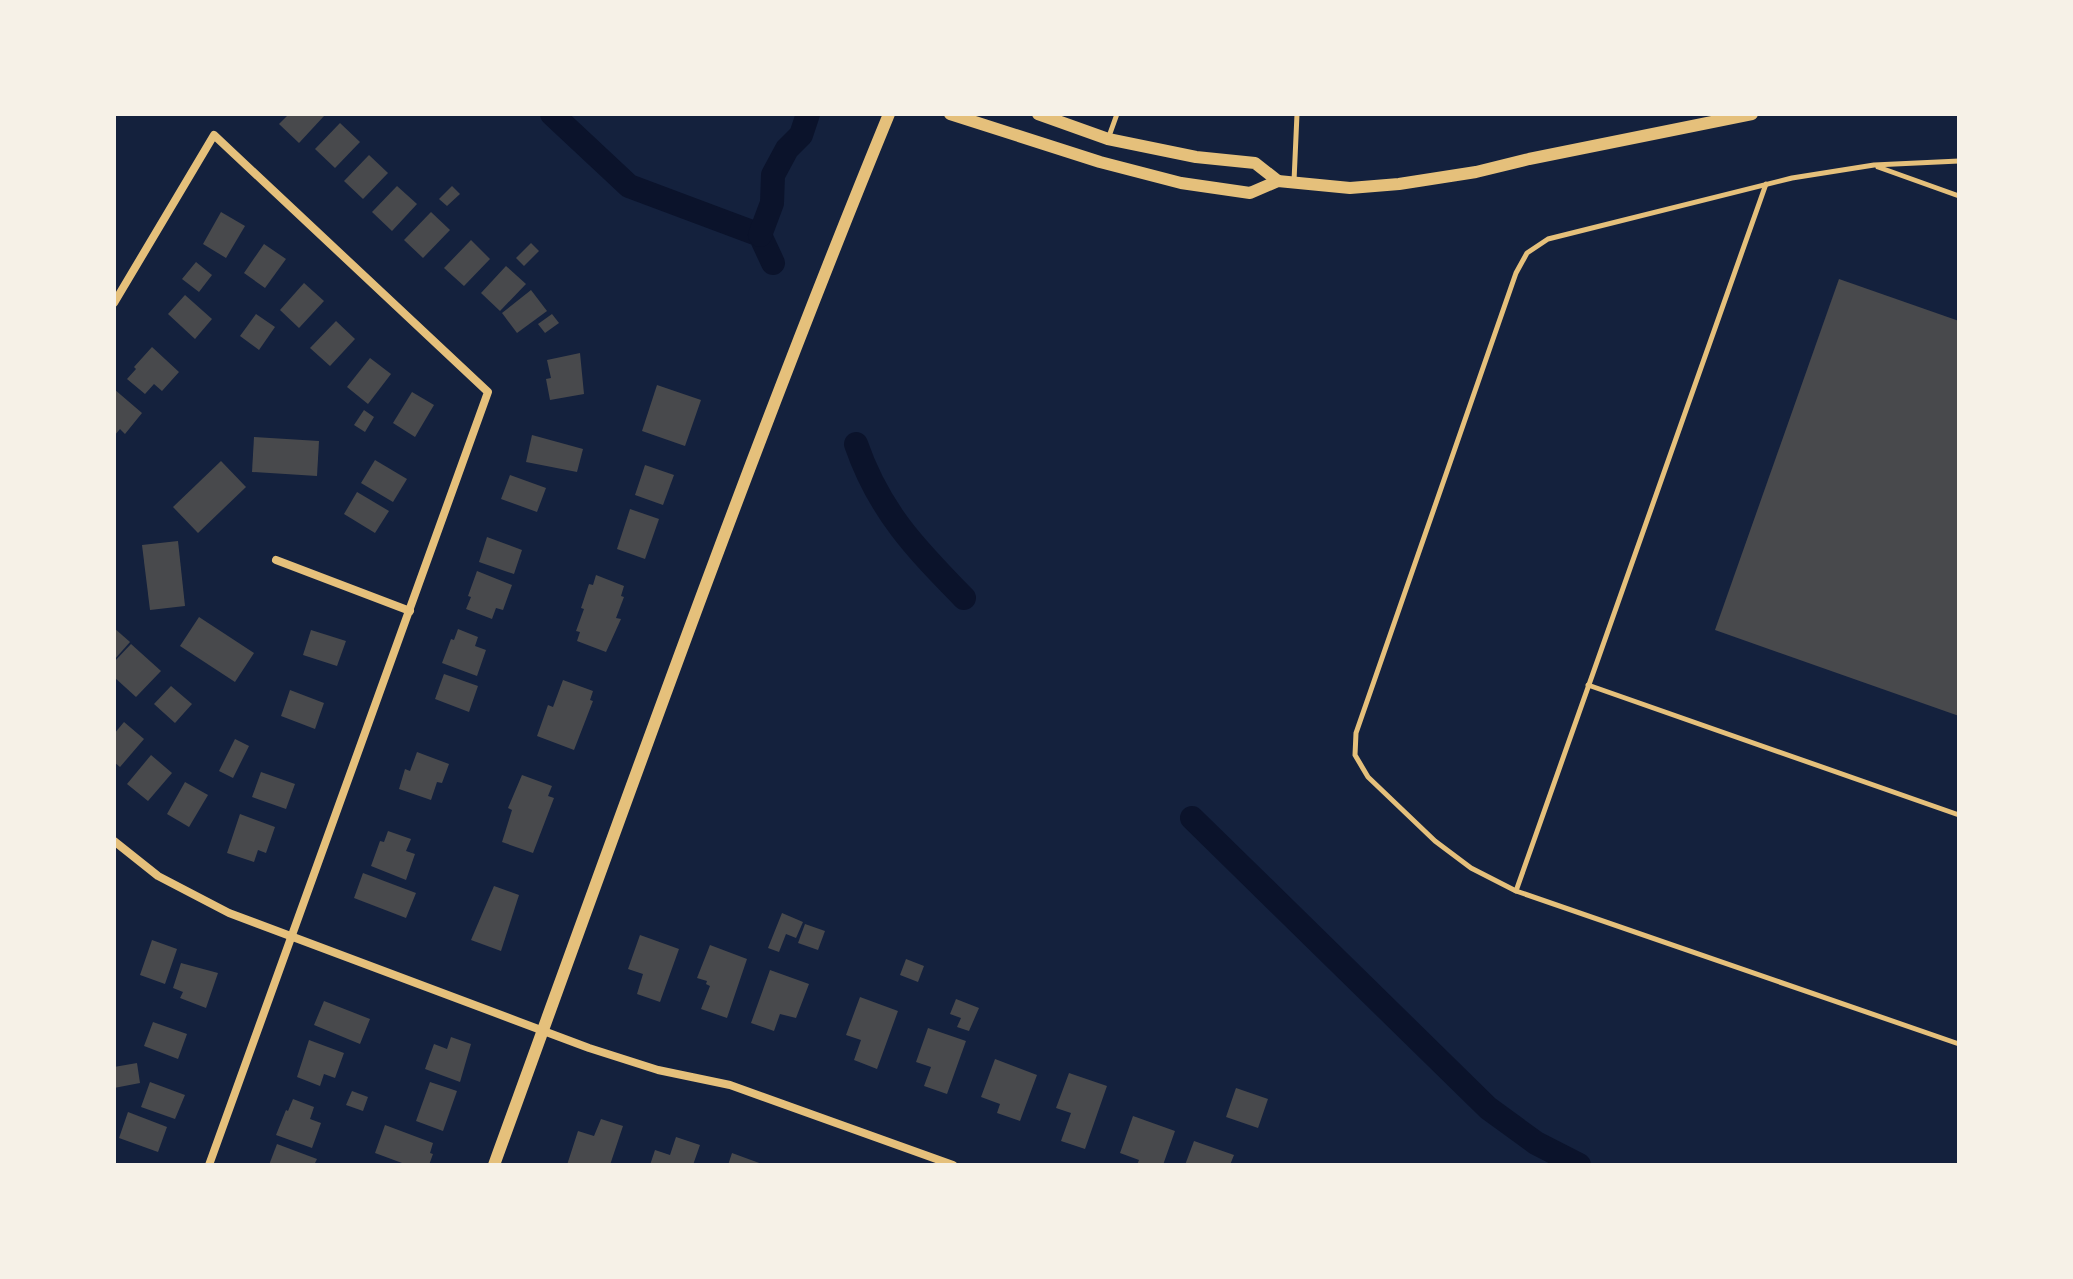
<svg xmlns="http://www.w3.org/2000/svg" width="2073" height="1279" font-family="'IBM Plex Sans',sans-serif">
	<style>
		.lines { fill: none; stroke-linecap: round; stroke-linejoin: round }
		.canal { stroke: #0b132b; stroke-width: 24 }
		.building { fill: #48494c }
		.service { stroke: #e5c07b; stroke-width: 5 }
		.minor { stroke: #e5c07b; stroke-width: 8 }
		.tertiary { stroke: #e5c07b; stroke-width: 12 }
	</style>
	<rect width="100%" height="100%" fill="#14213d"/>
	<g class="lines">
		<g class="canal">
			<path d="M552 114 629 186 760 235 773 263"/>
			<path d="M760 235 772 203 773 175 787 149 801 135 808 114"/>
			<path d="M856 444C879 511 916 549 964 598"/>
			<path d="M1192 818 1488 1108 1536 1143 1579 1165"/>
		</g>
	</g>
	<g class="building">
		<path d="M289 114H321L324 116 299 143 279 124Z"/>
		<path d="M340 123 360 142 335 168 315 149Z"/>
		<path d="M369 155 388 173 363 199 344 181Z"/>
		<path d="M397 186 417 204 392 231 372 212Z"/>
		<path d="M452 186 460 194 447 206 439 199Z"/>
		<path d="M221 212 245 226 226 258 203 244Z"/>
		<path d="M431 212 450 230 423 258 404 240Z"/>
		<path d="M471 240 490 259 464 286 444 268Z"/>
		<path d="M531 243 539 251 524 266 516 258Z"/>
		<path d="M264 244 286 259 265 288 244 273Z"/>
		<path d="M196 262 212 275 199 292 182 279Z"/>
		<path d="M506 266 526 284 500 311 481 293Z"/>
		<path d="M1839 279 1959 321V716L1715 630Z"/>
		<path d="M304 283 324 301 299 328 280 310Z"/>
		<path d="M531 290 547 311 517 333 502 313Z"/>
		<path d="M185 295 212 319 195 339 168 314Z"/>
		<path d="M256 314 275 327 259 350 240 336Z"/>
		<path d="M552 314 559 323 545 333 538 324Z"/>
		<path d="M336 321 355 339 330 366 310 348Z"/>
		<path d="M152 347 179 372 162 391 154 384 145 394 127 379 136 369 134 367Z"/>
		<path d="M580 353 584 394 550 400 546 379 551 378 547 360Z"/>
		<path d="M370 358 391 374 368 404 347 387Z"/>
		<path d="M657 385 701 400 685 446 642 431Z"/>
		<path d="M114 389 142 413 125 434 120 429 114 436Z"/>
		<path d="M412 392 434 405 415 437 393 423Z"/>
		<path d="M364 410 374 417 365 432 354 425Z"/>
		<path d="M532 435 583 449 577 472 526 462Z"/>
		<path d="M254 437 319 441 317 476 252 472Z"/>
		<path d="M375 460 407 479 393 502 361 483Z"/>
		<path d="M221 461 246 487 198 533 173 507Z"/>
		<path d="M645 465 674 475 663 505 635 495Z"/>
		<path d="M510 475 546 488 537 512 501 499Z"/>
		<path d="M357 492 389 511 375 533 344 514Z"/>
		<path d="M630 509 659 519 645 559 617 549Z"/>
		<path d="M487 537 522 550 514 574 479 562Z"/>
		<path d="M178 541 185 606 150 610 142 545Z"/>
		<path d="M477 571 512 585 503 610 496 608 492 619 466 609 471 597 468 596Z"/>
		<path d="M596 575 624 586 621 596 624 597 616 618 621 619 606 652 577 641 580 632 576 631 584 609 581 608 589 584 593 585Z"/>
		<path d="M199 617 254 653 235 682 180 646Z"/>
		<path d="M114 628 130 642 114 660Z"/>
		<path d="M458 629 478 637 475 646 486 650 477 676 442 663 451 639 454 640Z"/>
		<path d="M311 630 346 641 337 666 303 655Z"/>
		<path d="M131 644 161 671 136 697 114 677V662Z"/>
		<path d="M444 674 478 686 469 712 435 699Z"/>
		<path d="M563 680 593 691 590 700 593 701 574 750 537 736 548 705 553 707Z"/>
		<path d="M171 686 192 704 175 723 154 704Z"/>
		<path d="M290 690 324 703 315 729 281 716Z"/>
		<path d="M124 722 144 739 120 767 114 762V734Z"/>
		<path d="M235 739 249 746 233 778 219 771Z"/>
		<path d="M417 752 449 764 442 783 437 782 431 800 399 789 405 769 410 771Z"/>
		<path d="M151 755 172 773 148 801 127 784Z"/>
		<path d="M261 772 295 784 286 809 252 797Z"/>
		<path d="M522 775 552 786 548 796 554 798 533 853 502 842 512 810 508 808Z"/>
		<path d="M185 782 208 795 189 827 167 814Z"/>
		<path d="M240 814 275 827 266 853 258 850 254 862 227 853Z"/>
		<path d="M388 831 411 839 406 851 415 854 406 880 371 866 380 841 384 842Z"/>
		<path d="M363 873 416 893 406 918 354 898Z"/>
		<path d="M494 886 519 895 501 951 471 940Z"/>
		<path d="M782 913 803 922 796 938 786 934 779 952 768 948Z"/>
		<path d="M805 924 825 931 818 950 798 943Z"/>
		<path d="M640 935 679 949 660 1002 637 994 643 974 628 969Z"/>
		<path d="M152 940 177 949 165 984 140 975Z"/>
		<path d="M710 945 747 959 727 1018 701 1009 710 986 706 984 707 981 697 978Z"/>
		<path d="M906 959 924 966 918 982 900 975Z"/>
		<path d="M181 963 218 973 206 1008 180 998 183 992 173 988Z"/>
		<path d="M770 970 809 984 796 1018 780 1014 774 1031 751 1023Z"/>
		<path d="M860 997 898 1011 877 1069 854 1060 861 1040 846 1035Z"/>
		<path d="M956 999 979 1008 969 1031 957 1027 961 1018 950 1014Z"/>
		<path d="M324 1001 370 1019 360 1044 314 1025Z"/>
		<path d="M153 1022 187 1034 178 1059 144 1046Z"/>
		<path d="M928 1028 966 1041 947 1094 924 1086 931 1067 916 1062Z"/>
		<path d="M451 1037 471 1044 460 1082 425 1069 434 1044 447 1049Z"/>
		<path d="M309 1040 344 1053 335 1078 324 1074 320 1086 297 1077Z"/>
		<path d="M995 1059 1037 1075 1020 1121 997 1113 1000 1104 981 1097Z"/>
		<path d="M137 1063 140 1083 114 1088V1067Z"/>
		<path d="M1069 1073 1107 1086 1085 1149 1061 1141 1071 1113 1056 1108Z"/>
		<path d="M150 1082 185 1095 175 1119 141 1107Z"/>
		<path d="M430 1082 457 1091 443 1131 416 1121Z"/>
		<path d="M1236 1088 1268 1099 1258 1128 1226 1117Z"/>
		<path d="M352 1091 368 1097 363 1111 346 1105Z"/>
		<path d="M293 1099 314 1107 310 1119 321 1123 312 1148 276 1135 286 1110 288 1111Z"/>
		<path d="M128 1112 167 1127 158 1152 119 1138Z"/>
		<path d="M1133 1116 1175 1131 1163 1165H1137L1139 1160 1120 1153Z"/>
		<path d="M601 1119 623 1126 610 1165H567L578 1131 594 1136Z"/>
		<path d="M385 1125 433 1143 430 1153 433 1154 429 1165H402V1163L375 1153Z"/>
		<path d="M676 1137 700 1145 693 1165H650L655 1150 670 1155Z"/>
		<path d="M1194 1141 1234 1155 1230 1165H1185Z"/>
		<path d="M277 1144 317 1159 314 1165H269Z"/>
		<path d="M732 1153 765 1165H728Z"/>
	</g>
	<g class="lines">
		<g class="service">
			<path d="M1108 139 1117 114"/>
			<path d="M1959 161 1874 165 1792 178 1548 239 1527 253 1516 273 1356 733 1355 755 1368 777 1435 841 1471 868 1516 891 1959 1044"/>
			<path d="M1878 167 1959 196"/>
			<path d="M1294 181 1297 114"/>
			<path d="M1588 685 1959 815"/>
			<path d="M1516 891 1766 184"/>
		</g>
		<g class="minor">
			<path d="M114 303 214 135 488 392 209 1165"/>
			<path d="M276 560 410 611"/>
			<path d="M114 841 158 876 229 913 589 1048 658 1070 730 1085 953 1165"/>
		</g>
		<g class="tertiary">
			<path d="M950 114 1100 162 1181 183 1250 193 1278 181 1350 188 1399 184 1476 172 1529 159 1752 114"/>
			<path d="M1038 114 1108 139 1196 157 1255 163 1278 181"/>
			<path d="M494 1165C622 813 747 460 889 114"/>
		</g>
	</g>
	<rect width="2073" height="1279" fill="none" stroke="#f6f1e7" stroke-width="232"/>
</svg>
